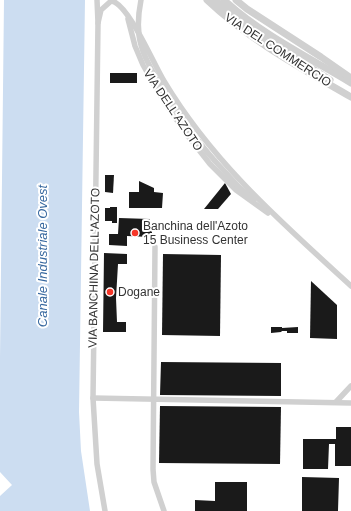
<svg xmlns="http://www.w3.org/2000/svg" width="351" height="511" font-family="Helvetica,sans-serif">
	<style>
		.water { fill: #ccddf1 }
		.building { fill: #1a1a1a }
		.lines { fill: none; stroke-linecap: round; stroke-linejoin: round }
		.minor { stroke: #d0d0d0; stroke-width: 5.5 }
		.tertiary { stroke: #d0d0d0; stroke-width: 7 }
		.minor-bridge { stroke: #d0d0d0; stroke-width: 5.5 }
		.poi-dot { fill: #f63628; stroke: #fff; stroke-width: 1.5 }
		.labels { text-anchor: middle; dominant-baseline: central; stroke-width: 4; stroke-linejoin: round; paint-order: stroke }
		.street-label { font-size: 12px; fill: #333; stroke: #fff }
		.poi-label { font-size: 12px; fill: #333; stroke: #fff; text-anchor: start }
		.water-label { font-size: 13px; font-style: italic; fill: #37689f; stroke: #fff }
	</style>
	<rect width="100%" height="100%" fill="#fff"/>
	<path class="water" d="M4 0H85L79 412 81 451 90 511H0V496L12 485 0 472V358Z"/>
	<g class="building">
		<rect x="110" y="73" width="27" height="10"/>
		<path d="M105 175H114L113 193 105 192Z"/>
		<path d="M139 181 154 188V192L163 193 162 208H129V192H139Z"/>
		<path d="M225 183 231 194 218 209H204Z"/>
		<path d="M110 207H117V223H112V221H105V208H110Z"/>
		<path d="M119 218 150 219V222H152V228L151 230H152V233H150V237L127 236V246L109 245V234H118Z"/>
		<path d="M104 253 127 254V264H118L116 298 117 322H126V332H103Z"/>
		<path d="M163 254 221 255 220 336 162 335Z"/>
		<path d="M311 281 337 305V339L310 338Z"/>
		<path d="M271 327H282V328L298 327V333H287V331H282L281 332 271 333Z"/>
		<path d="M161 362 281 363V396L160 395Z"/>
		<path d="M160 406 281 407 280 464 159 463Z"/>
		<path d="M336 427H351V466H335V444H329L328 469H303V439H336Z"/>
		<path d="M302 477 339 478 338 511H302Z"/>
		<path d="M215 482H247V511H195V500L215 501Z"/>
	</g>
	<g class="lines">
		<g class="minor">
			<path d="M97 0 98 23 101 10 110 2"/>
			<path d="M112 1C129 5 154 65 164 81 213 163 281 222 351 286"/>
			<path d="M128 19 135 46 143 65 166 105 188 136 210 164 236 190 268 213"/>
			<path d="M98 23 93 398 97 464 105 511"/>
			<path d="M215 161 239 187 254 200"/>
			<path d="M155 247 153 469 154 482 164 511"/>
			<path d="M93 398 351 403"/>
			<path d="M336 402 351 386"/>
		</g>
		<g class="tertiary">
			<path d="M207 0C249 40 301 68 351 97"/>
			<path d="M215 0 241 22 330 80"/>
			<path d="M224 0C261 34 308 57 351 83"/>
			<path d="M236 0 247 9 321 57 351 78"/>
		</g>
		<path class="minor-bridge" d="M141 0C138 15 137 31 141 45 146 63 157 79 166 94 181 118 196 140 215 161"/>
	</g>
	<g class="poi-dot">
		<circle cx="135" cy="233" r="4"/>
		<circle cx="110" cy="292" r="4"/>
	</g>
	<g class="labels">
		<g class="street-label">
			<text transform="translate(278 50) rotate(33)">VIA DEL COMMERCIO</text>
			<text transform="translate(173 110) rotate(56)">VIA DELL'AZOTO</text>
			<text transform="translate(94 268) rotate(-89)">VIA BANCHINA DELL'AZOTO</text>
		</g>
		<g class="poi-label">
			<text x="143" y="226">Banchina dell'Azoto<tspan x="143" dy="14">15 Business Center</tspan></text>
			<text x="118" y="292">Dogane</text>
		</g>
		<g class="water-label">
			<text transform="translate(42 256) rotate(-90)">Canale Industriale Ovest</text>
		</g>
	</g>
</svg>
